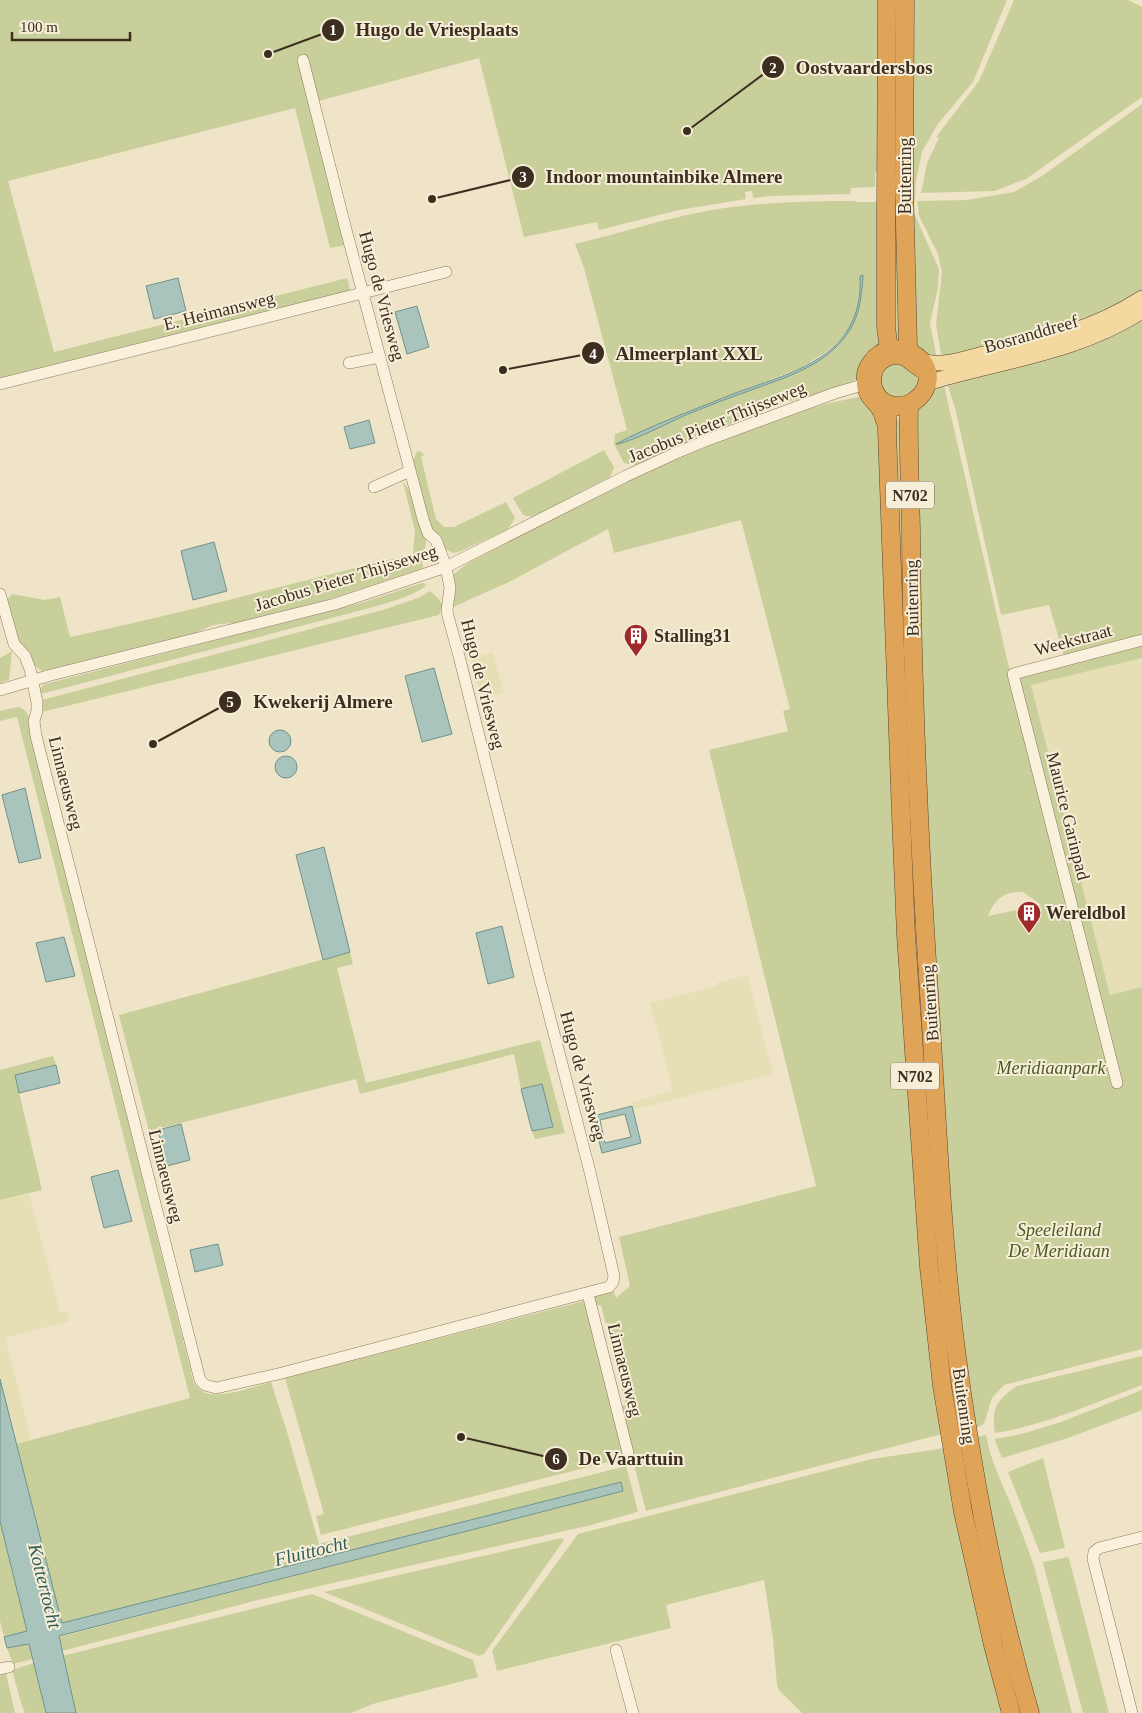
<svg xmlns="http://www.w3.org/2000/svg" width="1142" height="1713" font-family="'Times New Roman',serif">
	<style>
		.farmland { fill: #e6deb5 }
		.green { fill: #c9cf9b; fill-rule: evenodd }
		.water { fill: #a9c4bc; stroke: #6f938a; fill-rule: evenodd }
		.lines { fill: none; stroke-linecap: round; stroke-linejoin: round }
		.minor-casing { stroke: #8d765c; stroke-width: 12 }
		.major-casing { stroke: #5b4430; stroke-width: 16 }
		.highway-casing { stroke: #5b4430; stroke-width: 19 }
		.minor { stroke: #faf1dc; stroke-width: 11 }
		.major { stroke: #f3d9a0; stroke-width: 15 }
		.highway { stroke: #e0a458; stroke-width: 18 }
		.labels { text-anchor: middle; dominant-baseline: central; stroke-width: 4; stroke-linejoin: round; paint-order: stroke }
		.shield { fill: #f7eed8; stroke: #756857; stroke-width: 1 }
		.shield-label { font-size: 16px; font-weight: bold; fill: #3d2e20 }
		.street-label { font-size: 18px; fill: #3d2e20; stroke: #f7eed8 }
		.poi-label { font-size: 18px; font-weight: bold; fill: #3d2e20; stroke: #f7eed8; text-anchor: start }
		.park-label { font-size: 18px; font-style: italic; fill: #4d5a26; stroke: #f7eed8 }
		.water-label { font-size: 19px; font-style: italic; fill: #2f5d5a; stroke: #f7eed8 }
		.leader { fill: none; stroke: #3d2e20; stroke-width: 2 }
		.callout-dot { fill: #3d2e20; stroke: #f7eed8; stroke-width: 2 }
		.mark-label { font-size: 15px; text-anchor: middle; font-weight: bold; fill: #fff }
		.callout-label { font-size: 19px; text-anchor: middle; font-weight: bold; fill: #3d2e20; stroke: #f7eed8; stroke-width: 4; stroke-linejoin: round; paint-order: stroke }
	</style>
	<rect width="100%" height="100%" fill="#f0e4c8"/>
	<g class="farmland">
		<path d="M493 653 504 693 481 698 471 658Z"/>
		<path d="M1142 658V987L1110 995 1031 685Z"/>
		<path d="M746 975 748 976 773 1074 633 1110 632 1102 673 1091 650 1003 717 986V983Z"/>
		<path d="M29 1194 60 1312 67 1311 69 1321 5 1338 31 1439 16 1444 0 1379V1200Z"/>
	</g>
	<g class="green">
		<path d="M0 0H881L879 173 875 172V187L851 188 850 194 771 196 753 198 752 191 745 192 746 199 679 210 599 230 597 222 524 237 479 58 315 102 347 245 330 248 295 108 8 181 54 352 347 278 350 290 348 293 0 382Z"/>
		<path d="M910 0H1007L973 82 937 125 922 152 916 180 914 213 939 269 938 288 930 323 937 359 930 360 914 346Z"/>
		<path d="M1014 0H1128L1142 7V97L1026 179 995 191 921 193 927 163 939 138 936 137 979 81Z"/>
		<path d="M1142 104V294L1080 326 942 359 936 325 942 272 938 254 919 216 917 201 967 200 1014 192 1042 176Z"/>
		<path d="M855 201V202H881L880 341 875 351 860 375 855 380 845 385 817 395 754 410 724 428 635 465 624 463 614 444 615 434 627 430 584 268 575 244C618 234 662 219 707 211 756 202 805 201 855 201ZM860 277 861 302 848 334 834 349 815 363 793 374 705 407 617 445 629 438 666 421 800 368C842 344 861 327 860 277Z"/>
		<path d="M900 203 904 343 890 345 889 204Z"/>
		<path d="M1142 320V635L1064 656 1049 605 1001 615 955 408 946 380 1091 344 1134 325Z"/>
		<path d="M899 363 905 365 919 377C918 392 901 405 887 394 883 391 881 385 879 380 881 369 889 364 899 363Z"/>
		<path d="M943 381 1010 672 1020 677 1142 643V658L1031 685 1110 995 1142 987V1349L1004 1385 992 1398 984 1424 972 1430 960 1353 933 975 911 417 937 383ZM1023 892 1041 905 988 916C994 899 1005 891 1023 892Z"/>
		<path d="M858 397 863 399 879 414 942 1434 646 1511 619 1407 626 1405 601 1305 593 1306V1297L613 1289 616 1298 630 1286 619 1237 816 1186 709 750 788 731 783 711 790 709 741 520 614 553 608 529 509 582 453 607 454 574 468 563 636 476 768 422 825 404Z"/>
		<path d="M905 419V605H896L892 420Z"/>
		<path d="M604 450 614 467 610 477 532 517 523 515 513 498Z"/>
		<path d="M417 451 422 452 424 455 421 457 436 519 444 527H454L506 502 515 518 508 529 461 551 453 553 445 549 431 528 412 464Z"/>
		<path d="M403 482C412 490 426 524 426 537 427 548 420 557 423 568L317 603 236 624C219 622 206 626 193 636L42 671C17 654 13 627 7 600L12 594 45 600 60 597 70 637C185 613 298 581 413 554L415 531Z"/>
		<path d="M422 583H424L426 585C417 596 376 606 362 610L41 694 39 692V689L45 684 364 602Z"/>
		<path d="M430 591 439 599 443 606 439 615 42 712V700L386 609 420 597Z"/>
		<path d="M12 651 9 680 0 683V658Z"/>
		<path d="M18 707C28 710 30 717 29 727L194 1384C197 1386 200 1390 203 1392 217 1400 256 1386 271 1382L288 1435 319 1544 626 1466 638 1511 634 1513 587 1526 262 1599 62 1651 59 1637 623 1491 621 1482 62 1623 16 1444 190 1398 17 717 0 721V711Z"/>
		<path d="M350 952 353 964 337 968 366 1083 540 1040 565 1133 535 1139 532 1131 553 1127 541 1084 521 1089 514 1054 360 1094 356 1079 149 1131 119 1015Z"/>
		<path d="M53 1056 56 1065 15 1075 42 1190 0 1200V1070Z"/>
		<path d="M584 1301 587 1306 624 1458 321 1535 316 1516 324 1514 285 1378Z"/>
		<path d="M1142 1356V1385C1094 1403 1046 1425 995 1433 991 1409 997 1399 1017 1386Z"/>
		<path d="M1142 1390V1410L1068 1438 1002 1458 997 1446 995 1439 1022 1434 1061 1422Z"/>
		<path d="M986 1435C990 1458 1000 1479 1009 1500 1018 1522 1026 1543 1034 1566L1072 1713H1033L973 1437Z"/>
		<path d="M945 1448 1003 1713H802L779 1690 777 1685 773 1638 764 1580 666 1605 671 1628 497 1671 492 1651 578 1534 872 1459Z"/>
		<path d="M1043 1458 1065 1548 1040 1553 1008 1472Z"/>
		<path d="M0 1521 28 1631 4 1637 0 1621Z"/>
		<path d="M562 1538 564 1540 484 1654 479 1656 324 1592Z"/>
		<path d="M1068 1557 1069 1559 1109 1713H1083L1045 1571 1043 1562Z"/>
		<path d="M312 1594 473 1660 478 1677 373 1704 351 1713H76L62 1656Z"/>
		<path d="M25 1643 29 1644 33 1659 13 1664 7 1648Z"/>
		<path d="M34 1663 46 1713H25L21 1703 12 1670Z"/>
		<path d="M6 1673 15 1713H0V1675Z"/>
	</g>
	<g class="water">
		<path d="M863 275C861 306 858 326 835 348 814 369 781 379 754 389 731 397 708 406 686 415 672 421 627 444 616 444 652 425 691 411 728 396 765 381 817 370 843 337 857 318 861 299 860 276Z"/>
		<path d="M178 278 186 311 154 319 146 286Z"/>
		<path d="M417 306 429 347 407 354 395 312Z"/>
		<path d="M369 420 375 443 350 449 344 427Z"/>
		<path d="M214 542 227 591 193 600 181 551Z"/>
		<path d="M434 668 452 734 422 742 405 676Z"/>
		<circle cx="280" cy="741" r="11"/>
		<circle cx="286" cy="767" r="11"/>
		<path d="M25 788 41 858 19 863 2 795Z"/>
		<path d="M324 847 350 952 323 960 296 855Z"/>
		<path d="M502 926 514 977 488 984 476 933Z"/>
		<path d="M64 937 75 976 46 982 36 943Z"/>
		<path d="M56 1065 60 1083 19 1093 15 1075Z"/>
		<path d="M542 1084 553 1127 532 1131 521 1089Z"/>
		<path d="M632 1106 641 1143 602 1153 593 1116ZM625 1114 631 1137 605 1143 600 1120Z"/>
		<path d="M181 1124 190 1160 167 1166 158 1130Z"/>
		<path d="M118 1170 132 1221 104 1228 91 1177Z"/>
		<path d="M218 1244 223 1265 195 1272 190 1250Z"/>
		<path d="M0 1379 62 1623 621 1482 623 1491 59 1636 76 1713H46L29 1644 7 1648 4 1637 27 1631 0 1521Z"/>
	</g>
	<g class="lines">
		<defs>
			<g id="minor">
				<path d="M349 363 380 357"/>
				<path d="M0 384 446 272"/>
				<path d="M374 487 410 471"/>
				<path d="M0 594 14 644 25 656 30 669 37 702V711L34 721 36 736 200 1380 205 1385 216 1388 278 1374 609 1287 613 1282 614 1276 590 1172 537 968 459 656 448 616 447 610 450 588 446 567 436 540 428 533 423 519 345 226 303 60"/>
				<path d="M0 690 51 675 335 604 446 567 626 476 676 453 710 439 835 393 859 386 865 379"/>
				<path d="M1117 1083 1013 674 1142 640"/>
				<path d="M588 1294 628 1453"/>
				<path d="M616 1650 633 1713"/>
				<path d="M0 1669 9 1667"/>
				<path d="M1132 1713 1093 1559 1094 1552 1099 1548 1142 1537"/>
			</g>
			<g id="major">
				<path d="M922 361C940 367 965 359 983 354 1041 341 1091 331 1142 298"/>
				<path d="M927 383C999 361 1078 353 1142 311"/>
			</g>
			<g id="highway">
				<path d="M905 0 904 184 908 346 910 352"/>
				<path d="M885 358 889 350 886 327V206L887 0"/>
				<path d="M886 404 888 412 887 431 901 815 906 935 929 1267 942 1386 963 1512 993 1645 1011 1713"/>
				<path d="M909 404C908 446 910 488 911 530 912 685 919 839 929 993 937 1112 941 1232 956 1350 972 1473 995 1594 1030 1713"/>
				<path d="M885 421C884 417 883 413 881 410 876 400 867 398 866 384 865 377 866 369 871 363 892 332 942 359 924 391 918 400 909 406 898 406 865 406 863 357 896 355 910 354 914 368 926 370"/>
			</g>
		</defs>
		<use href="#minor" class="minor-casing"/>
		<use href="#major" class="major-casing"/>
		<use href="#highway" class="highway-casing"/>
		<use href="#minor" class="minor"/>
		<use href="#major" class="major"/>
		<use href="#highway" class="highway"/>
	</g>
	<defs>
		<symbol id="building-pin" viewBox="-11 -11 22 30"><path d="M0 17L-7.5 6A9.5 9.5 0 1 1 7.5 6Z" fill="#9e2a2b" stroke="#f7eed8"/><path d="M-4-6H4V6H1V3H-1V6H-4ZM-2.5-4.3h1.7v1.8h-1.7ZM.8-4.3h1.7v1.8H.8ZM-2.5-1h1.7V.8h-1.7ZM.8-1h1.7V.8H.8Z" fill="#fff"/></symbol>
	</defs>
	<g fill-rule="evenodd">
		<use href="#building-pin" x="622" y="622" width="28" height="38"/>
		<use href="#building-pin" x="1015" y="899" width="28" height="38"/>
	</g>
	<g class="labels">
		<g class="shield">
			<rect x="886" y="481.5" width="48" height="27" rx="4"/>
			<rect x="891" y="1062.5" width="48" height="27" rx="4"/>
		</g>
		<g class="shield-label">
			<text x="910" y="495">N702</text>
			<text x="915" y="1076">N702</text>
		</g>
		<g class="street-label">
			<text transform="translate(905 176) rotate(-90)">Buitenring</text>
			<text transform="translate(382 296) rotate(75)">Hugo de Vriesweg</text>
			<text transform="translate(219 311) rotate(-14)">E. Heimansweg</text>
			<text transform="translate(1031 334) rotate(-16)">Bosranddreef</text>
			<text transform="translate(717 422) rotate(-22)">Jacobus Pieter Thijsseweg</text>
			<text transform="translate(346 578) rotate(-17)">Jacobus Pieter Thijsseweg</text>
			<text transform="translate(912 598) rotate(-91)">Buitenring</text>
			<text transform="translate(1073 640) rotate(-15)">Weekstraat</text>
			<text transform="translate(483 684) rotate(76)">Hugo de Vriesweg</text>
			<text transform="translate(66 783) rotate(76)">Linnaeusweg</text>
			<text transform="translate(1068 816) rotate(76)">Maurice Garinpad</text>
			<text transform="translate(930 1003) rotate(-94)">Buitenring</text>
			<text transform="translate(583 1076) rotate(75)">Hugo de Vriesweg</text>
			<text transform="translate(166 1176) rotate(76)">Linnaeusweg</text>
			<text transform="translate(625 1370) rotate(76)">Linnaeusweg</text>
			<text transform="translate(964 1406) rotate(82)">Buitenring</text>
		</g>
		<g class="poi-label">
			<text x="654" y="636">Stalling31</text>
			<text x="1046" y="913">Wereldbol</text>
		</g>
		<g class="park-label">
			<text x="1051" y="1068">Meridiaanpark</text>
			<text x="1059" y="1230">Speeleiland<tspan x="1059" dy="21">De Meridiaan</tspan></text>
		</g>
		<g class="water-label">
			<text transform="translate(311 1551) rotate(-14)">Fluittocht</text>
			<text transform="translate(45 1586) rotate(76)">Kottertocht</text>
		</g>
	</g>
	<path class="leader" d="M268 54L333 30M687 131L773 67M432 199L523 177M503 370L593 353M153 744L230 702M461 1437L556 1459"/>
	<g class="callout-dot">
		<circle cx="268" cy="54" r="5"/>
		<circle cx="687" cy="131" r="5"/>
		<circle cx="432" cy="199" r="5"/>
		<circle cx="503" cy="370" r="5"/>
		<circle cx="153" cy="744" r="5"/>
		<circle cx="461" cy="1437" r="5"/>
		<circle cx="333" cy="30" r="12"/>
		<circle cx="773" cy="67" r="12"/>
		<circle cx="523" cy="177" r="12"/>
		<circle cx="593" cy="353" r="12"/>
		<circle cx="230" cy="702" r="12"/>
		<circle cx="556" cy="1459" r="12"/>
	</g>
	<g class="mark-label">
		<text x="333" y="35">1</text>
		<text x="773" y="73">2</text>
		<text x="523" y="182">3</text>
		<text x="593" y="359">4</text>
		<text x="230" y="707">5</text>
		<text x="556" y="1464">6</text>
	</g>
	<g class="callout-label">
		<text x="437" y="36">Hugo de Vriesplaats</text>
		<text x="864" y="74">Oostvaardersbos</text>
		<text x="664" y="183">Indoor mountainbike Almere</text>
		<text x="689" y="360">Almeerplant XXL</text>
		<text x="323" y="708">Kwekerij Almere</text>
		<text x="631" y="1465">De Vaarttuin</text>
	</g>
	<path d="M12 32v8h118v-8" fill="none" stroke="#3d2e20" stroke-width="2.5"/>
	<text x="20" y="32" font-size="15" fill="#3d2e20" stroke="#f7eed8" stroke-width="4" paint-order="stroke">100 m</text>
</svg>
